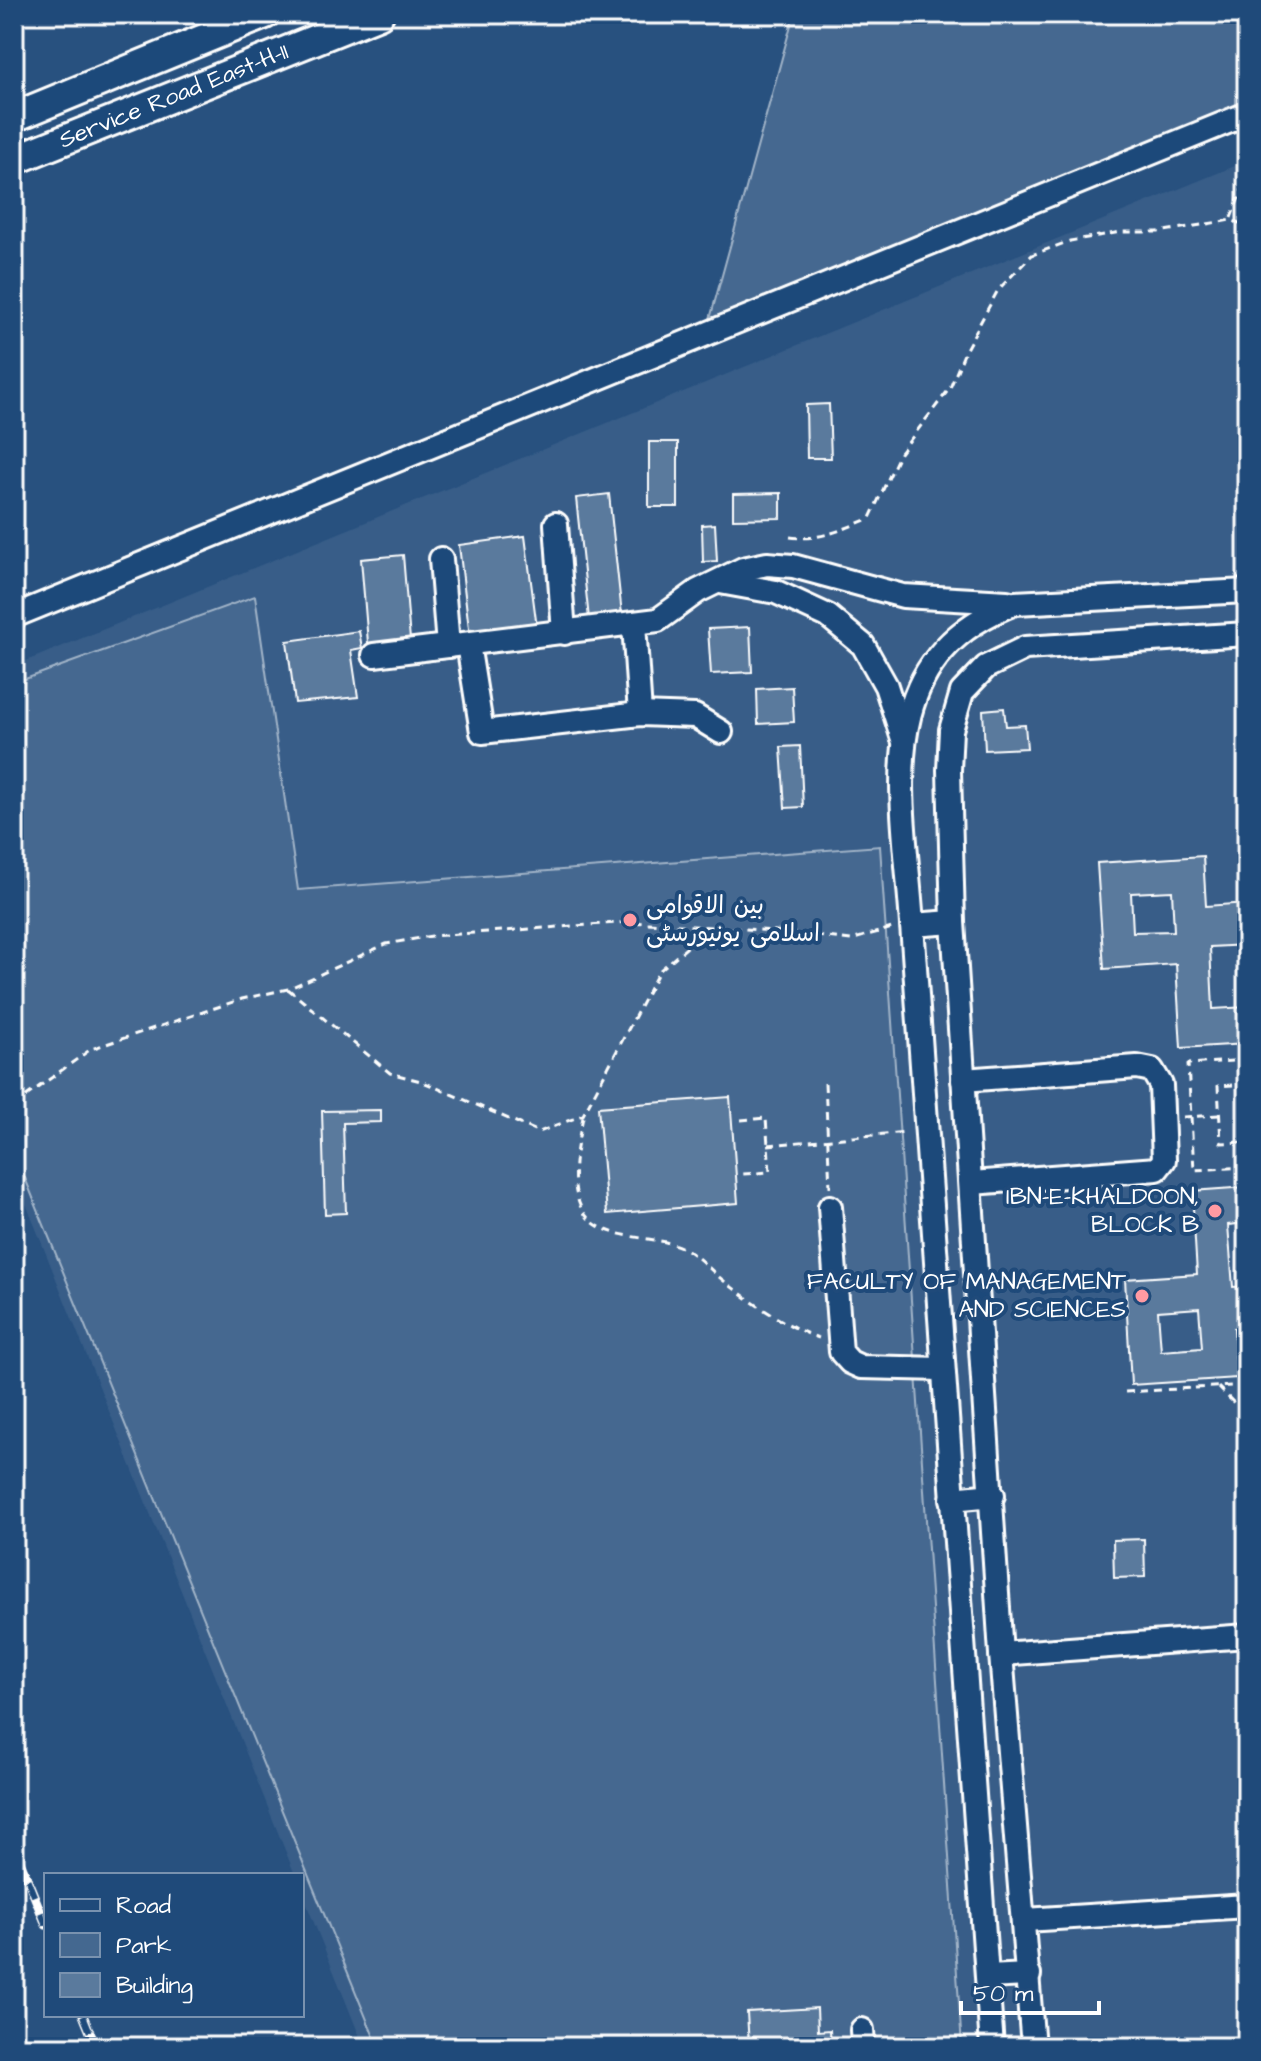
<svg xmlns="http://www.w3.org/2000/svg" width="1261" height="2061" font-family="'Architects Daughter','Playpen Sans Arabic',sans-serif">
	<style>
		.built { fill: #375d88 }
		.green { fill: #446890; stroke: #a2b4c8; stroke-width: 2 }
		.building { fill: #5a7a9d; stroke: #fff; stroke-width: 2; fill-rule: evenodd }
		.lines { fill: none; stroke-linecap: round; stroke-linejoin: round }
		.minor-casing { stroke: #fff; stroke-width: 28 }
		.major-casing { stroke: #fff; stroke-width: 34 }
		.path { stroke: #fff; stroke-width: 3; stroke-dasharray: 8 6; stroke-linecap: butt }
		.minor { stroke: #1f4a7a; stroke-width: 22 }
		.major { stroke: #1f4a7a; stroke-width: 28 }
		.rail-casing { stroke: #fff; stroke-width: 9 }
		.rail { stroke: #1f4a7a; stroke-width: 6; stroke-dasharray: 18; stroke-linecap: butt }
		.poi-dot { fill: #ff9aa2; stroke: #1f4a7a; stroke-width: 3 }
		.labels { text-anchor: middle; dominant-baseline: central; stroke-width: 8; stroke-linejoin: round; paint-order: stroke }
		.street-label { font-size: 24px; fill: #fff; stroke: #1f4a7a }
		.poi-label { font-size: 24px; fill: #fff; stroke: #1f4a7a; text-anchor: end }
	</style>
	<rect width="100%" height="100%" fill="#28517f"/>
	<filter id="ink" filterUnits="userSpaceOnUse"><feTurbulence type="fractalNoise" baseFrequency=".0125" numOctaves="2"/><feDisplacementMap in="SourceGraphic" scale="16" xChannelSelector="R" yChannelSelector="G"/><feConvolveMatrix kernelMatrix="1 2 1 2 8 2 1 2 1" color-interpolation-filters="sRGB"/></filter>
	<g filter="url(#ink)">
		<path class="built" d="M1247 161V2047H364L302 1893V1875H295L14 1174V666Z"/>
		<g class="green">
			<path d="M794 14H1247V102L710 319Z"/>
			<path d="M255 596 298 890 880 846 962 2047H378L14 1151V683Z"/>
		</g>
		<g class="building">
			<path d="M829 404 831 458H807L806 405Z"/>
			<rect x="649" y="442" width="29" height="65"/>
			<path d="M781 493V518L733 519V494Z"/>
			<path d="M609 494 622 615 589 619 576 498Z"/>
			<path d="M715 524 717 561 703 562 702 525Z"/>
			<path d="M525 536 537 628 470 637 459 545Z"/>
			<path d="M403 555 410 640 368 643 361 559Z"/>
			<path d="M750 627 752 672 711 674 708 629Z"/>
			<path d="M359 631 362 648 351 650 358 697 295 703 287 641Z"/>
			<path d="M792 687 794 722 758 724 757 689Z"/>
			<path d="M1004 708 1006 726 1025 725 1027 748 985 750 983 710Z"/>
			<path d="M800 746 803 807 785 808 781 747Z"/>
			<path d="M1203 856 1206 906 1247 903V945L1210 947 1213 1009 1247 1007V1044L1181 1048 1176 964 1104 969 1097 863ZM1172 891 1174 931 1133 932 1131 893Z"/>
			<path d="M730 1097 738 1203 607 1214 598 1107Z"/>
			<path d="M381 1110V1122L343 1123 346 1213 325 1214 322 1111Z"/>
			<path d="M1247 1187V1223L1228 1225 1233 1287 1247 1286V1327L1234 1328 1237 1378 1131 1385 1125 1279 1197 1274 1192 1191ZM1199 1308 1202 1348 1161 1351 1158 1311Z"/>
			<path d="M1144 1539 1145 1577 1114 1578 1113 1540Z"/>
			<path d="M817 2008 818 2031 830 2030 831 2047H749L747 2012Z"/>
		</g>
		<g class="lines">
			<defs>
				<g id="minor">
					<path d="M556 524 564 633"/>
					<path d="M441 559 448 646"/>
					<path d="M720 582 776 592 828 616 863 645 886 686 903 739"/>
					<path d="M14 616 1247 114"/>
					<path d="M634 624 640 714"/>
					<path d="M468 644 482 732 640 714 695 716 721 732"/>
					<path d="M374 655 658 620 698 591 743 569 767 564 793 566 903 596 1007 602"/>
					<path d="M912 925 953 922"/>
					<path d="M963 1080 1137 1067 1152 1070 1161 1085 1164 1160 1157 1169 972 1183"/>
					<path d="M830 1207 841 1352 850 1362 861 1367 942 1369"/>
					<path d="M952 1499 993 1495"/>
					<path d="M1001 1654 1247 1636"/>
					<path d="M1025 1920 1247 1906"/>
					<path d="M988 1977 1029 1975"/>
					<path d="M862 2030 863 2047"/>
					<path d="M992 2047 912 925C904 798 867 660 1015 603L1247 591"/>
					<path d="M1033 2047 1001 1654 953 922 949 770 951 730 962 692 986 667 1025 648 1247 634"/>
				</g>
				<g id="major">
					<path d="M14 117 265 14"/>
					<path id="s1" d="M14 160 379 14"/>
				</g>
			</defs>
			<use href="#minor" class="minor-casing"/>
			<use href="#major" class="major-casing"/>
			<g class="path">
				<path d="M1231 218 1247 177"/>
				<path d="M790 537C819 541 844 529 870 518L900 453 950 388 966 349 998 290 1032 255 1070 241 1121 232H1158L1231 220 1247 226"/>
				<path d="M288 989 390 1073 421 1081 539 1132 583 1115 659 971 712 926"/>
				<path d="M1247 1060 1188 1064 1194 1170 1247 1167"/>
				<path d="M1245 1061 1246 1084"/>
				<path d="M825 1083 830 1187"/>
				<path d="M1247 1084 1218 1086 1221 1143 1247 1142"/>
				<path d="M14 1105 91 1049 242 999 288 989 386 944 432 936 630 922 776 931 851 940 892 928"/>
				<path d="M583 1117C577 1147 565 1192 588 1218 609 1241 655 1235 681 1247 698 1255 710 1270 724 1281 751 1302 787 1327 819 1338"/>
				<path d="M1183 1117 1219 1115"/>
				<path d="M741 1120 766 1118 770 1172 743 1174"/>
				<path d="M768 1145 906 1132"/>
				<path d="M1218 1387 1247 1416"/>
				<path d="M1125 1392 1247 1385"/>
			</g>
			<use href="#minor" class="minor"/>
			<use href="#major" class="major"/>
			<defs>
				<g id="rail">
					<path d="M14 1846 46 1925"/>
					<path d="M83 2015 96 2047"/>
				</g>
			</defs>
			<use href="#rail" class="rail-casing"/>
			<use href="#rail" class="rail"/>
		</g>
	</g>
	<g class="poi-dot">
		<circle cx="630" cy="920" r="8"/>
		<circle cx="1215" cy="1211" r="8"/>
		<circle cx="1142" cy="1296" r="8"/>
	</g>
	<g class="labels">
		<g class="street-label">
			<text stroke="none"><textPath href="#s1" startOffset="172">Service Road East-H-11</textPath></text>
		</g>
		<g class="poi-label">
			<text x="646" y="906" text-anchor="start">بین الاقوامی<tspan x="646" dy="28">اسلامی یونیورسٹی</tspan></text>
			<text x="1199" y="1197">IBN-E-KHALDOON,<tspan x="1199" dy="28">BLOCK B</tspan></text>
			<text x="1126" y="1282">FACULTY OF MANAGEMENT<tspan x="1126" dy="28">AND SCIENCES</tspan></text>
		</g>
	</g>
	<rect width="1261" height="2061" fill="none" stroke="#1f4a7a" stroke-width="48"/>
	<rect x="24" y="24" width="1213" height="2013" fill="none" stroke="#fff" stroke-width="3" filter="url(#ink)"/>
	<rect x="44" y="1873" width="260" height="144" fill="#1f4a7a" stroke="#7992af" stroke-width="2"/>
	<rect x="60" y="1899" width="40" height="12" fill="#1f4a7a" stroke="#7992af" stroke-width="2"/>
	<text x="116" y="1913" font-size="24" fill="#ffffff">Road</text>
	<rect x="60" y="1933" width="40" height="24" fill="#446890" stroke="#7992af" stroke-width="2"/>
	<text x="116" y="1953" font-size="24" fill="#ffffff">Park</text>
	<rect x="60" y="1973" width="40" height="24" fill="#5a7a9d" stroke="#7992af" stroke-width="2"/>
	<text x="116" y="1993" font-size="24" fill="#ffffff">Building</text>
	<path d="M961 2001v12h138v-12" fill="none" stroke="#ffffff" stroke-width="4"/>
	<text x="973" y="2001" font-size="24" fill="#ffffff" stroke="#1f4a7a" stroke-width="6" paint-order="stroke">50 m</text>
</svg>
